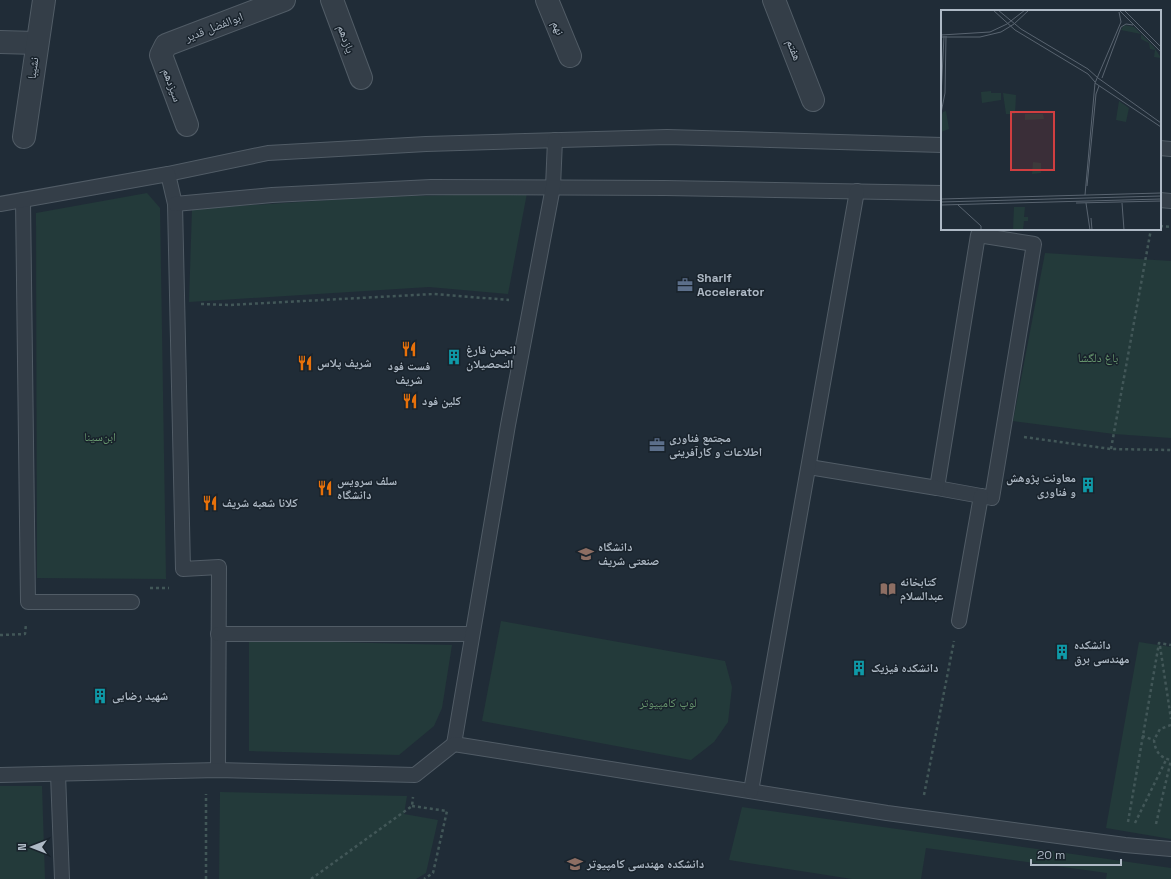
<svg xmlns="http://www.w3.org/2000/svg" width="1171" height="879" font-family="'Space Grotesk','Noto Naskh Arabic',sans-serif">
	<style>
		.green { fill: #233a3a }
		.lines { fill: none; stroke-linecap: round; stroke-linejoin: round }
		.lane-casing { stroke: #515c66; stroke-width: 16 }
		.street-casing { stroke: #515c66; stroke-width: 24 }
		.path { stroke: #425758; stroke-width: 2.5; stroke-dasharray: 3 3; stroke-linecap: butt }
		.lane { stroke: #343e48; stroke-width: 14 }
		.street { stroke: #343e48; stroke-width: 22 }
		.labels { text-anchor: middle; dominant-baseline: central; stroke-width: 3; stroke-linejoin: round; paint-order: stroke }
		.street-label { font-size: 12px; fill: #aeb9c5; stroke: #19232c }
		.poi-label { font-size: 12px; font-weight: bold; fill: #aeb9c5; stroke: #19232c; text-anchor: start }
		.park-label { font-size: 12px; fill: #66956d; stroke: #19232c }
		.inset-road { fill: none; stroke: #596470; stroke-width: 1 }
		.view { fill: #d03e40; fill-opacity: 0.15; stroke: #d03e40; stroke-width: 2 }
		.inset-edge { fill: none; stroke: #aeb9c5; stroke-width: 2 }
	</style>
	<rect width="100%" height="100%" fill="#202c37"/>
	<g class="green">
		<path d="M147 193 160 208 166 579 37 578 36 213Z"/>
		<path d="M527 193 508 294 429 287 189 302 192 209 376 197Z"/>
		<path d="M1045 253 1171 261V438L1114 434 1013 421Z"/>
		<path d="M501 621 725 661 732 687 728 722 714 742 691 760 482 721Z"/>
		<path d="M249 640 452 645 442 708 434 726 399 755 249 751Z"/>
		<path d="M1139 642 1171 647V839L1106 828Z"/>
		<path d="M0 786H42L45 879H0Z"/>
		<path d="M220 792 407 796 404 814 438 820 426 873 416 879H219Z"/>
		<path d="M742 807 1171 868V879H1106L1107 873 926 848 921 879H852L729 860Z"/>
	</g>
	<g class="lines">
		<defs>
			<g id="lane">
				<path d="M1160 148 1171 149"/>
				<path d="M168 174 268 153 426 144 667 137 942 145"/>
				<path d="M23 200 28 602H132"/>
				<path d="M1160 200 1171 201"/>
				<path d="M0 204 168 174 175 204 183 569 219 567 218 770"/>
				<path d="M175 204 272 195 431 187 665 188 942 193"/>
				<path d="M978 235 1034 244 992 498 937 488Z"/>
				<path d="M809 467 937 488"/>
				<path d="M959 621 981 496"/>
				<path d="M218 634H472"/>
				<path d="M454 744 508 425 553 187 555 140"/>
				<path d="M58 774 62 879"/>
				<path d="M0 775 218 770 415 775 454 744 887 813 1125 845 1171 849"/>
				<path d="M751 791 857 191"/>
			</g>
			<g id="street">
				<path d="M332 0 361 78"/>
				<path d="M547 0 570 56"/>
				<path d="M774 0 813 100"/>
				<path d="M0 42 37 43"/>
				<path d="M187 125 161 55 166 45 284 0"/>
				<path d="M24 137 44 0"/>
			</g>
		</defs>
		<use href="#lane" class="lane-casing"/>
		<use href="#street" class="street-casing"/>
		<g class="path">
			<path d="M1160 226 1171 227"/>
			<path d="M201 304 229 305 434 294 509 300"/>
			<path d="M1024 437 1111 449 1171 450"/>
			<path d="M1111 449 1151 229"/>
			<path d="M150 588H169"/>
			<path d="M0 635 25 634 26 624"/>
			<path d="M1160 646 1171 719"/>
			<path d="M1171 725 1160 729 1154 740C1155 751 1160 758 1171 760"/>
			<path d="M1142 736 1154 740"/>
			<path d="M924 795 954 641"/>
			<path d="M412 806 447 811 433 873 424 879"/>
			<path d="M1128 822 1159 643 1171 645"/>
			<path d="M1135 823 1166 760"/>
			<path d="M1156 824 1171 760"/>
			<path d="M206 879V794"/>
			<path d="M311 879 412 806 413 797"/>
		</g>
		<use href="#lane" class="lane"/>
		<use href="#street" class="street"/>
	</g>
	<defs>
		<symbol id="office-bare" viewBox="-9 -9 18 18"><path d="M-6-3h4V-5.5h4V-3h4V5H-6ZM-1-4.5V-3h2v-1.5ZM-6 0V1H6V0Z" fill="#5c6f8a" stroke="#19232c" stroke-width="2.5" paint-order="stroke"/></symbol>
		<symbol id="restaurant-bare" viewBox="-9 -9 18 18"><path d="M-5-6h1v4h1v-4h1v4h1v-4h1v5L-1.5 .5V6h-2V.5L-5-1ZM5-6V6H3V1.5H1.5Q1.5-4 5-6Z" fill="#e8710a" stroke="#19232c" stroke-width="2.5" paint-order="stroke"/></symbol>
		<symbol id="building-bare" viewBox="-9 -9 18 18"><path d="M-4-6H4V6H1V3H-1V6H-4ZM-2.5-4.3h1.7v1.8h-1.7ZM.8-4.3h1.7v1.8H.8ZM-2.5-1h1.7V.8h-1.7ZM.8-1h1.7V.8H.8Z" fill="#0f9aa8" stroke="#19232c" stroke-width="2.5" paint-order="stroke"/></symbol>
		<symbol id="university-bare" viewBox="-9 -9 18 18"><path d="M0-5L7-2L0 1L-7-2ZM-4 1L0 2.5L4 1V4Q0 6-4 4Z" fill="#8d6e63" stroke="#19232c" stroke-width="2.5" paint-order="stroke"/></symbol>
		<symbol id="library-bare" viewBox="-9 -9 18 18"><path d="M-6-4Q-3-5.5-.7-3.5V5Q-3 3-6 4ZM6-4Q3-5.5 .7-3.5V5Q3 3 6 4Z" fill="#8d6e63" stroke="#19232c" stroke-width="2.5" paint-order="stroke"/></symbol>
	</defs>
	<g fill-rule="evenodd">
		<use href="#office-bare" x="674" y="274" width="22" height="22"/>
		<use href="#restaurant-bare" x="398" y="338" width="22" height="22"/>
		<use href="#building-bare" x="443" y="346" width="22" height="22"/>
		<use href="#restaurant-bare" x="294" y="352" width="22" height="22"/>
		<use href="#restaurant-bare" x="399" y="390" width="22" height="22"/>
		<use href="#office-bare" x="646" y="434" width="22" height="22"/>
		<use href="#building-bare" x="1077" y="474" width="22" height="22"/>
		<use href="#restaurant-bare" x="314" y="477" width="22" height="22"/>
		<use href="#restaurant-bare" x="199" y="492" width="22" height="22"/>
		<use href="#university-bare" x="575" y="543" width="22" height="22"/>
		<use href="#library-bare" x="877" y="578" width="22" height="22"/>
		<use href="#building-bare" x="1051" y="641" width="22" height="22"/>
		<use href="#building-bare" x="848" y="657" width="22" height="22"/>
		<use href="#building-bare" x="89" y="685" width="22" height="22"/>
		<use href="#university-bare" x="564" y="853" width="22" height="22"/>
	</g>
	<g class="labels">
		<g class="street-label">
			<text transform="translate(214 27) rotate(-21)">ابوالفضل قدیر</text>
			<text transform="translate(558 28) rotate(68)">نهم</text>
			<text transform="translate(346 39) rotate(70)">یازدهم</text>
			<text transform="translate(794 50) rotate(68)">هفتم</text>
			<text transform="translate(33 68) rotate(-82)">نشیبا</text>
			<text transform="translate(172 85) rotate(70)">سیزدهم</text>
		</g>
		<g class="poi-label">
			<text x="697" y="278">Sharif<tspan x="697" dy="14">Accelerator</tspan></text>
			<text x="466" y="350">انجمن فارغ<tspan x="466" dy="14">التحصیلان</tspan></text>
			<text x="317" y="363">شریف پلاس</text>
			<text x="409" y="366" text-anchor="middle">فست فود<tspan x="409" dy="14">شریف</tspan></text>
			<text x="422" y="401">کلین فود</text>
			<text x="669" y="438">مجتمع فناوری<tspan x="669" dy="14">اطلاعات و کارآفرینی</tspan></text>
			<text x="1076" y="478" text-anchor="end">معاونت پژوهش<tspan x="1076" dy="14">و فناوری</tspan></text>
			<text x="337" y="481">سلف سرویس<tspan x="337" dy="14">دانشگاه</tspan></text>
			<text x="222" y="503">کلانا شعبه شریف</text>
			<text x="598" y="547">دانشگاه<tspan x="598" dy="14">صنعتی شریف</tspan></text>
			<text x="900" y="582">کتابخانه<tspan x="900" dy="14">عبدالسلام</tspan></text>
			<text x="1074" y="645">دانشکده<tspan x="1074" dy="14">مهندسی برق</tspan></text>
			<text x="871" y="668">دانشکده فیزیک</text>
			<text x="112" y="696">شهید رضایی</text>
			<text x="587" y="864">دانشکده مهندسی کامپیوتر</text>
		</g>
		<g class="park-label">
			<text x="1098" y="358">باغ دلگشا</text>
			<text x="100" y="437">ابن‌سینا</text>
			<text x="668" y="703">لوپ کامپیوتر</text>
		</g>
	</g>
	<g transform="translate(941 10)">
		<rect width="220" height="220" fill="#202c37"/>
		<path d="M183 15 193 17 213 37 220 48 213 47 214 40 209 39 208 33 200 29V24L180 20ZM50 81V83H60V90L41 93 40 82ZM62 83 75 85 74 104H65ZM178 91 188 98 185 112 175 110ZM5 101 8 119 0 122V107L2 102ZM84 104H102L103 109 84 110ZM92 152 100 153V163L91 164ZM73 197H84L83 207H87V211H83L82 220H72Z" fill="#233a3a"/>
		<path class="inset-road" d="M52 0 74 20 147 64 154 72M57 0 80 19 147 59 157 68M178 0 220 42M183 0 220 37M178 2 180 12 154 73 220 117M0 25 49 22 66 14 84 0M0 27H39L60 22 73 14 88 0M157 68 220 113M161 68 180 17 185 14 192 15M0 86 3 26M0 103 4 83 5 26M146 176 155 84 158 76M144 185 154 73M0 189 220 183M0 192 220 186M135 193 220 191M145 193 149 220M181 193 183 220M0 195 220 189M17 195 40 216V219M150 208 151 220"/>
		<path class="view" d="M70 102H113V160H70Z"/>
		<rect width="220" height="220" class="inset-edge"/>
	</g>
	<g transform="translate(32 847) rotate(270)" stroke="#19232c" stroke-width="3" paint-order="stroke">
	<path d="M0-3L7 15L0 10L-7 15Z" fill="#aeb9c5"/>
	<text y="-6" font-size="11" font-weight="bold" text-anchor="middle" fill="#aeb9c5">N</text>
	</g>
	<path d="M1031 859v6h90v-6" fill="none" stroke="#aeb9c5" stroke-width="2"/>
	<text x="1037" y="859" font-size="12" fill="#aeb9c5" stroke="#19232c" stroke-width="3" paint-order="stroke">20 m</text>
</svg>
